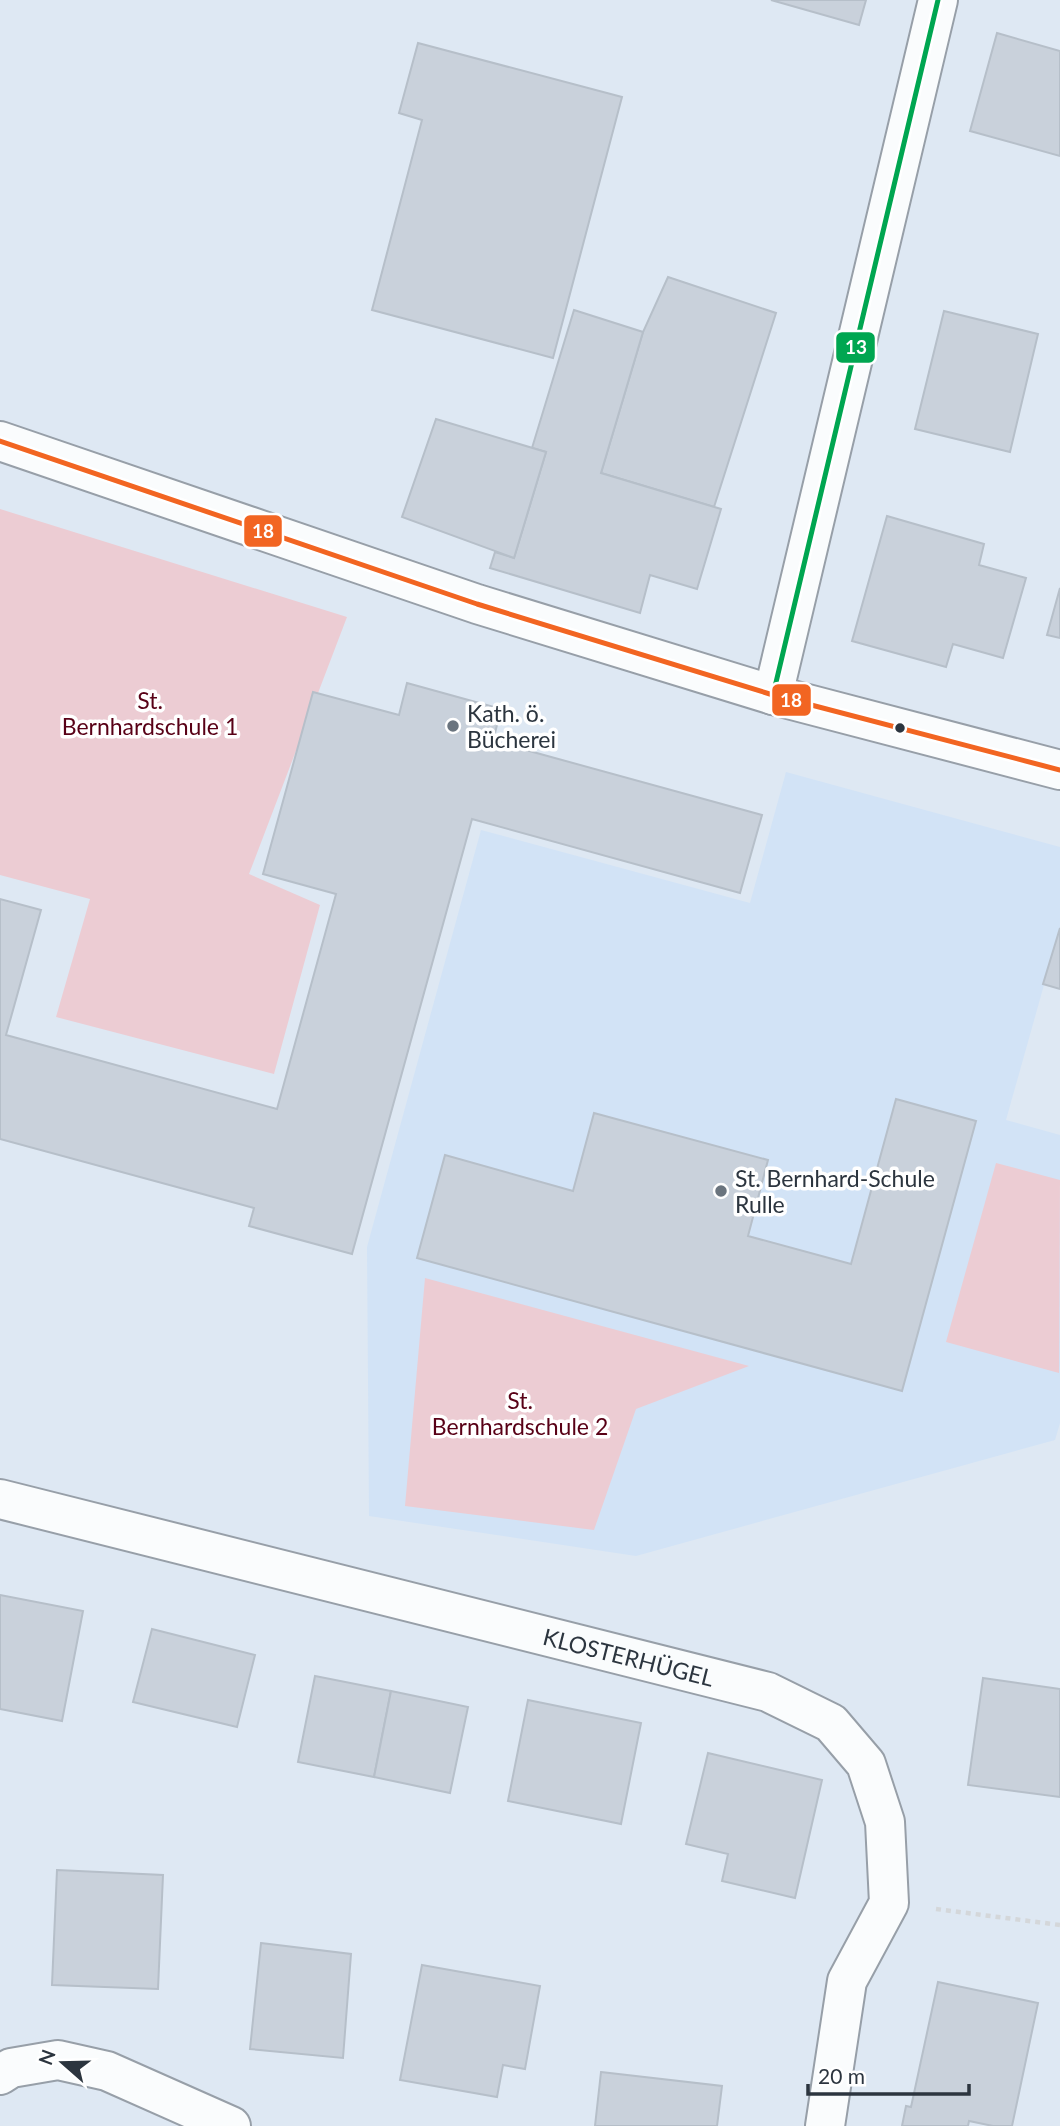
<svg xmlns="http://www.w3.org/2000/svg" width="1060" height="2126" font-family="Lato,sans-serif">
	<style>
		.built { fill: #d2e3f6 }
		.green { fill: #ecccd3 }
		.building { fill: #c9d1db; stroke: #b6bfc9; stroke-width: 2 }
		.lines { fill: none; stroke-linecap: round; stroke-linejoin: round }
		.minor-casing { stroke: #979fa8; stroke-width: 42 }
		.path { stroke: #d4d7da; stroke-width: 4.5; stroke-dasharray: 5 5; stroke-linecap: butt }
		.minor { stroke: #fafcfd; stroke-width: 38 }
		.bus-1-casing { stroke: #fff; stroke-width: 10 }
		.bus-2-casing { stroke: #fff; stroke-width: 10 }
		.bus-1 { stroke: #f26522; stroke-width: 5 }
		.bus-2 { stroke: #00a651; stroke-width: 5 }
		.poi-dot { fill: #6a747e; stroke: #fff; stroke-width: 2.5 }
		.bus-dot { fill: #2c353f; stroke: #fff; stroke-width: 2.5 }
		.labels { text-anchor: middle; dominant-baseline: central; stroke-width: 7; stroke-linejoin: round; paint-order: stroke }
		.park-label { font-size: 23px; fill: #580016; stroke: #fff }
		.poi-label { font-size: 23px; fill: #2c353f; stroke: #fff; text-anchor: start }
		.street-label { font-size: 23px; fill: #2c353f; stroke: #fff }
		.line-badge { stroke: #fff; stroke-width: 2.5 }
		.badge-label { font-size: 19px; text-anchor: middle; font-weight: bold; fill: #fff }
	</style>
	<rect width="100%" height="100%" fill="#dee8f3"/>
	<path class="built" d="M786 772 1060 847V928L1006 1120 1060 1135V1423L1055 1440 636 1556 369 1516 367 1247 481 830 750 903Z"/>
	<g class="green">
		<path d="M0 509 347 617 249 874 320 905 274 1074 56 1017 90 899 0 875Z"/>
		<path d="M996 1163 1060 1180 1059 1373 946 1342Z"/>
		<path d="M425 1278 749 1366 636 1409 594 1530 405 1506Z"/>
	</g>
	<g class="building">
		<path d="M771 0H866L859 25Z"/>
		<path d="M997 33 1060 51V156L970 131Z"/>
		<path d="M418 43 622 97 553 358 372 310 422 120 399 113Z"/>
		<path d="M668 277 776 313 714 507 601 473 643 332Z"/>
		<path d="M574 310 643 332 601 473 721 509 697 589 650 575 640 613 490 568 495 552 514 558 546 452 532 448Z"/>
		<path d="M944 311 1038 334 1010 452 915 429Z"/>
		<path d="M436 419 546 452 514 558 402 517Z"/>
		<path d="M887 516 984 544 979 565 1026 578 1003 658 953 644 946 667 852 641Z"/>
		<path d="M1060 588V638L1047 635Z"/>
		<path d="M407 683 501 709 493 741 762 815 740 893 472 819 352 1254 249 1226 254 1208 0 1139V899L41 910 6 1035 277 1109 336 894 263 874 313 692 399 715Z"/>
		<path d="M1060 928V989L1043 984Z"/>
		<path d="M896 1099 976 1121 902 1391 417 1258 445 1155 573 1191 594 1113 768 1160 748 1236 851 1264Z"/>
		<path d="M0 1595 83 1611 62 1721 0 1709Z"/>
		<path d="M152 1629 255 1655 237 1727 133 1702Z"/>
		<path d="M315 1676 391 1691 374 1777 298 1762Z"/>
		<path d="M983 1678 1060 1689V1797L968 1785Z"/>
		<path d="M391 1691 468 1707 450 1793 374 1777Z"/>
		<path d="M528 1700 641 1723 621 1824 508 1801Z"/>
		<path d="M708 1753 822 1780 795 1898 722 1881 728 1854 686 1844Z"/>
		<path d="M57 1870 163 1875 158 1989 52 1985Z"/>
		<path d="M261 1943 351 1954 343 2058 250 2049Z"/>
		<path d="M422 1965 540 1986 525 2069 503 2065 497 2097 400 2080Z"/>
		<path d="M938 1982 1038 2003 1012 2126H993L969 2121 968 2126H902L906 2106 911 2107Z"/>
		<path d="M601 2072 722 2086 717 2126H595Z"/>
	</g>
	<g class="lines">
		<defs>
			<g id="minor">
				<path d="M0 441 477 604 773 695 1060 770"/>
				<path d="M773 695 938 0"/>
				<path id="s1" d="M0 1499 768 1692 831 1723 866 1764 885 1822 889 1903 847 1981 825 2126"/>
				<path d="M0 2075 11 2068 58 2060 107 2071 231 2126"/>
			</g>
		</defs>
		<use href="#minor" class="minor-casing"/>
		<path class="path" d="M936 1909 1060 1925"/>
		<use href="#minor" class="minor"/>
		<defs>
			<path id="bus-1" d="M0 441 477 604 773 695 1060 770"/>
			<path id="bus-2" d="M773 695 938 0"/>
		</defs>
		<use href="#bus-1" class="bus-1-casing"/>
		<use href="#bus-2" class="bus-2-casing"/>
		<use href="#bus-1" class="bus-1"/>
		<use href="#bus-2" class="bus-2"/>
	</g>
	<g class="poi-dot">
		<circle cx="453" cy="726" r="7"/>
		<circle cx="721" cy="1191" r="7"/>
	</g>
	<circle class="bus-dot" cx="900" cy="728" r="6"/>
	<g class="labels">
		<g class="park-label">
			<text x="150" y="700">St.<tspan x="150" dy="26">Bernhardschule 1</tspan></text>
			<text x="520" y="1400">St.<tspan x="520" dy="26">Bernhardschule 2</tspan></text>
		</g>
		<g class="poi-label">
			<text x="467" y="713">Kath. ö.<tspan x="467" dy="26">Bücherei</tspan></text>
			<text x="735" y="1178">St. Bernhard-Schule<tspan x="735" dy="26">Rulle</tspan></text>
		</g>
		<g class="street-label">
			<text stroke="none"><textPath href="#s1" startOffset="648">KLOSTERHÜGEL</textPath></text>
		</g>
	</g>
	<g class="line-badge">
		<rect x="835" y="331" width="41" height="33" rx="7" fill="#00a651"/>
		<rect x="243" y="514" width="40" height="34" rx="7" fill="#f26522"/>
		<rect x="771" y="683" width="41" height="34" rx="7" fill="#f26522"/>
	</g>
	<g class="badge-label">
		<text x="856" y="354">13</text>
		<text x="263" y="538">18</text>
		<text x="791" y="707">18</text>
	</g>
	<g transform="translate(63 2063) rotate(290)" stroke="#ffffff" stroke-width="5" paint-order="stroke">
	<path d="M0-5L12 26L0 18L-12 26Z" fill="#2c353f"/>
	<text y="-10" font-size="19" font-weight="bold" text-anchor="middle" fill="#2c353f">N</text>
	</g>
	<path d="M808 2084v10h161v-10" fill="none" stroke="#2c353f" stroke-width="3.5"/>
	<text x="818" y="2084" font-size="21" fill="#2c353f" stroke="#ffffff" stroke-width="5" paint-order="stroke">20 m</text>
</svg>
